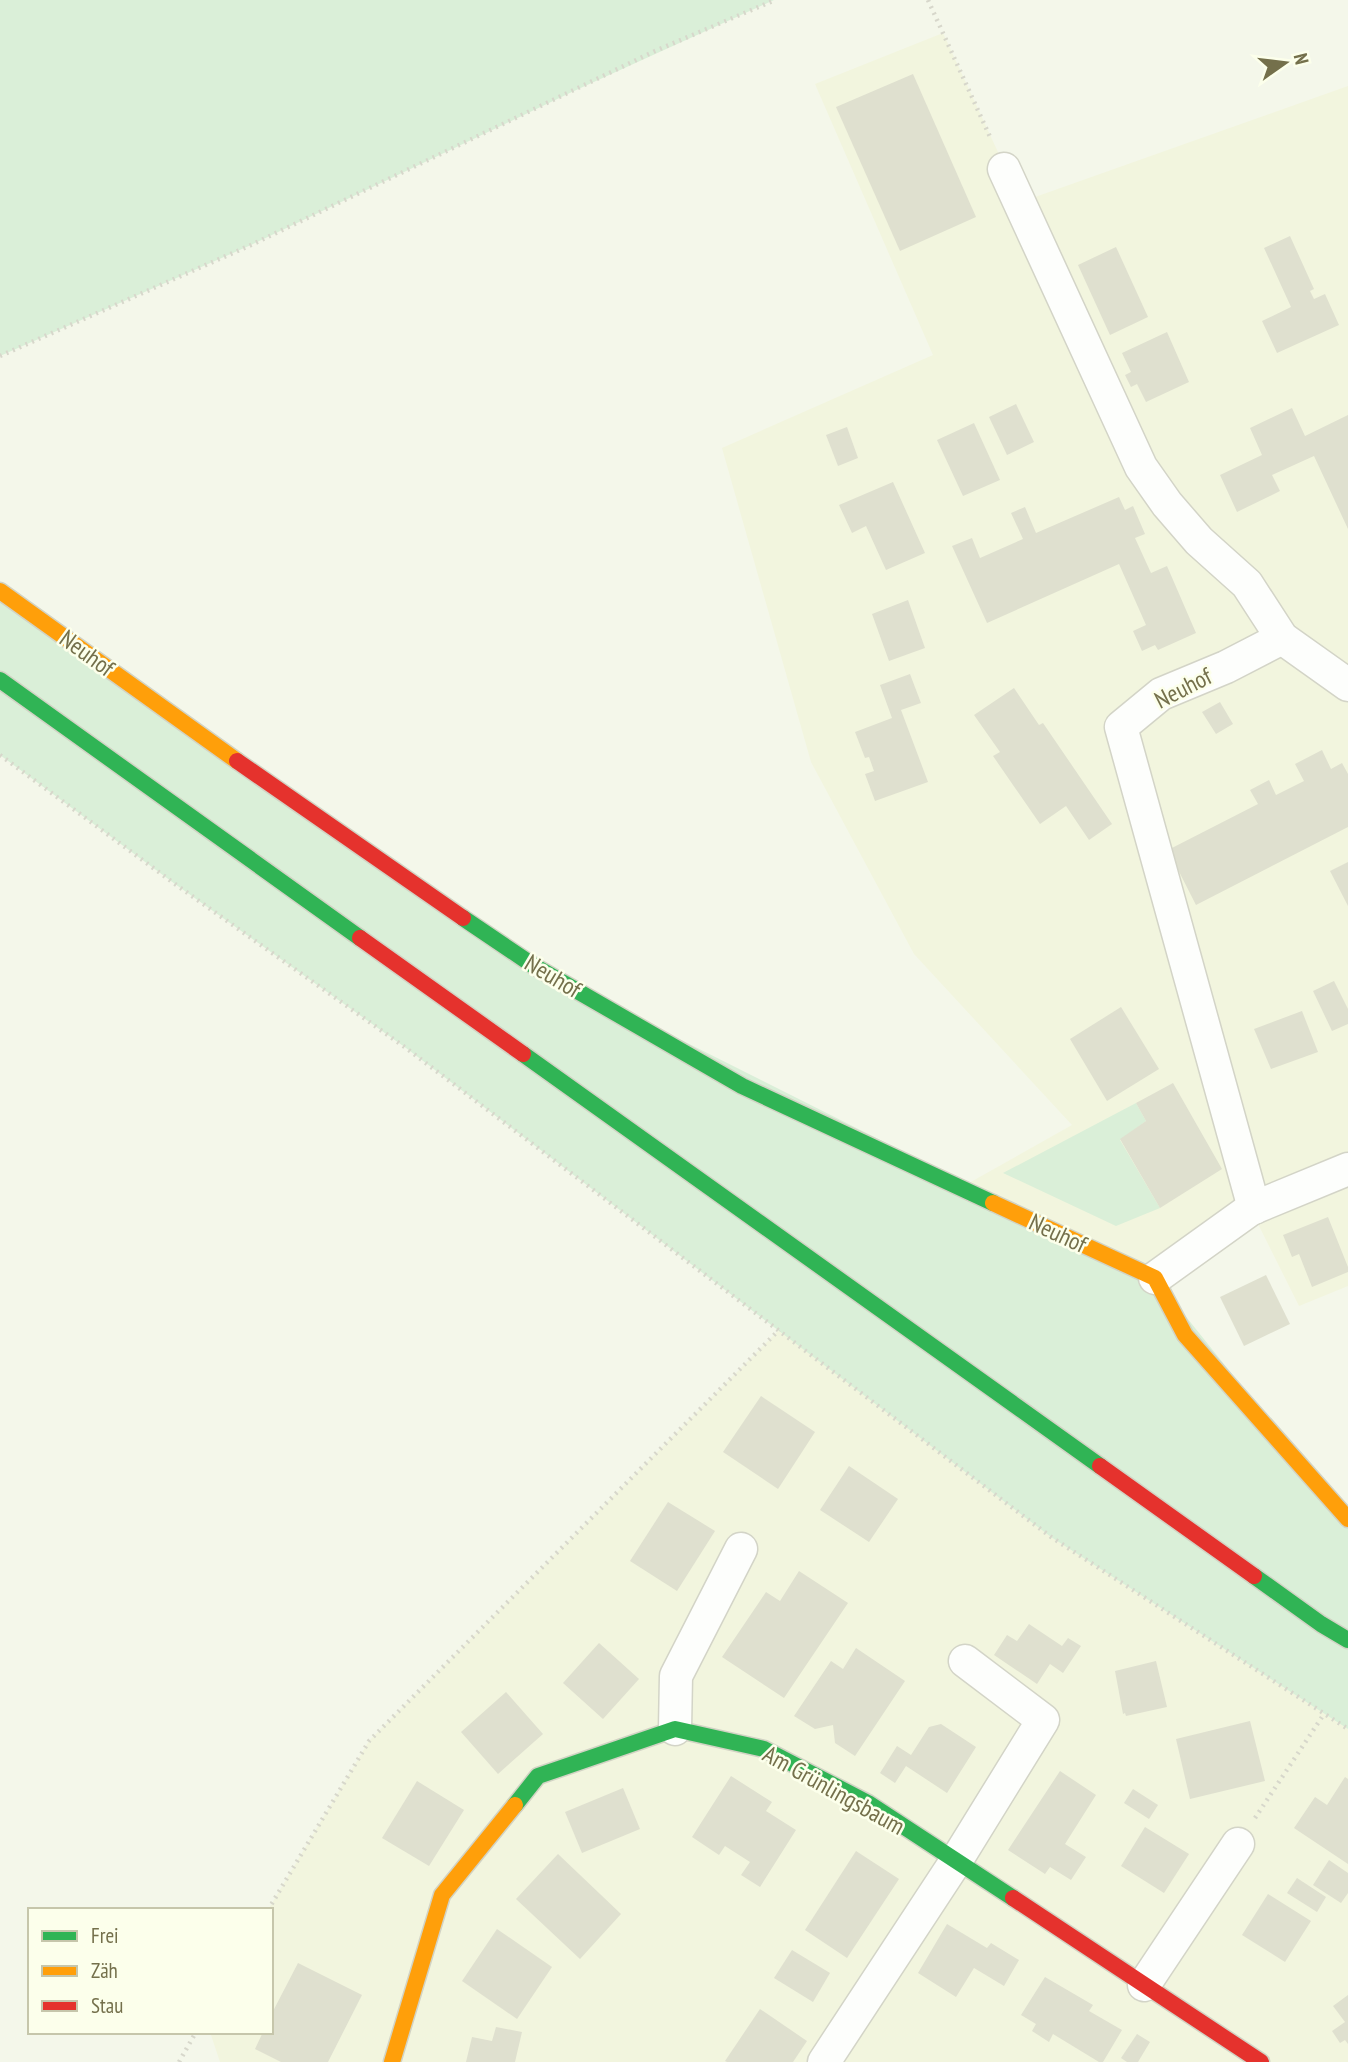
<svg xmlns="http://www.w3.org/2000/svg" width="1348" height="2062" font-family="'PT Sans Narrow',sans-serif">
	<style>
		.residential { fill: #f2f5de }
		.green { fill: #daefd8 }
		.building { fill: #dfe0cf }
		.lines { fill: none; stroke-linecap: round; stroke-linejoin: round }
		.street-casing { stroke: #d3d4c7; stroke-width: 35 }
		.fast-casing { stroke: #d2d3c4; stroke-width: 19 }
		.slow-casing { stroke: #d2d3c4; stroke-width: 19 }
		.jam-casing { stroke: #d2d3c4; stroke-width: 19 }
		.path { stroke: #d7d7cb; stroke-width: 4.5; stroke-dasharray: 2 5; stroke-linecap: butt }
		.street { stroke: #fdfefc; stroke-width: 32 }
		.fast { stroke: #30b455; stroke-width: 16 }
		.slow { stroke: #ff9f0a; stroke-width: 16 }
		.jam { stroke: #e5322d; stroke-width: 16 }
		.labels { text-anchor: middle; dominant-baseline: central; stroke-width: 5; stroke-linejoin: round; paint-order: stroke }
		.street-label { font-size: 24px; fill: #74704b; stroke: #fcffeb }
	</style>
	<rect width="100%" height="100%" fill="#f4f7ea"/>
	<g class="residential">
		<path d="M943 33 1021 202 1348 86V1286L1299 1306 1251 1210 1155 1278 960 1188 1072 1125 914 954 811 762 722 448 933 355 815 84Z"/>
		<path d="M779 1330 1051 1537 1348 1729V2062H220L210 2032H271V1910H268L369 1741Z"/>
	</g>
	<g class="green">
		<path d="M0 0H774L574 91 251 245 0 356Z"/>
		<path d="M0 590 534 966 1155 1278 1348 1519V1729L1051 1537 406 1048 175 884 0 755Z"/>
		<path d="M1136 1103 1146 1121 1120 1140 1160 1208 1116 1226 1003 1173Z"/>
	</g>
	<g class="building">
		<path d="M913 74 976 217 900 251 836 107Z"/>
		<path d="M1290 236 1314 289 1310 291 1314 299 1325 294 1339 325 1277 353 1262 321 1291 307 1264 248Z"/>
		<path d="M1116 247 1148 317 1110 335 1078 265Z"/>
		<path d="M1167 332 1189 382 1146 402 1137 384 1131 387 1125 375 1131 372 1122 353Z"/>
		<path d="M1016 404 1034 442 1007 455 989 417Z"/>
		<path d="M1292 408 1305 436 1348 415V529L1314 456 1272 475 1280 491 1237 512 1220 475 1262 455 1250 428Z"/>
		<path d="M974 423 1000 480 963 496 937 440Z"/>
		<path d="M847 427 858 458 838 466 826 435Z"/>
		<path d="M893 482 925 553 886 570 866 526 852 533 839 505Z"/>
		<path d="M1119 497 1125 510 1133 506 1145 534 1135 538 1151 573 1167 566 1196 633 1158 650 1155 645 1142 651 1133 631 1146 625 1119 564 987 623 952 546 972 538 980 558 1023 539 1011 513 1025 507 1036 533Z"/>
		<path d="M908 600 925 648 889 661 872 614Z"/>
		<path d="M910 674 921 703 901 710 928 782 875 801 865 774 874 771 869 757 865 758 855 732 892 718 880 685Z"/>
		<path d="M1014 688 1039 725 1043 723 1112 824 1089 840 1066 806 1040 824 993 756 1000 752 974 715Z"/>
		<path d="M1220 702 1233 724 1216 734 1202 712Z"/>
		<path d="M1322 750 1331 769 1342 763 1348 774V827L1196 905 1168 850 1258 804 1250 790 1269 780 1276 795 1304 781 1295 764Z"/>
		<path d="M1348 862V906L1330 871Z"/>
		<path d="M1334 981 1348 1009V1024L1332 1031 1313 991Z"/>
		<path d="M1121 1007 1159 1069 1107 1101 1070 1039Z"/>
		<path d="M1302 1011 1318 1052 1271 1069 1254 1029Z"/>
		<path d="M1173 1083 1222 1169 1160 1208 1120 1139 1146 1121 1136 1103Z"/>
		<path d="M1328 1217 1348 1267V1272L1312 1287 1299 1254 1292 1257 1283 1235Z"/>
		<path d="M1266 1275 1290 1324 1244 1346 1220 1297Z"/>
		<path d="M761 1396 815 1432 778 1489 723 1452Z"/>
		<path d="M849 1466 898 1499 869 1542 820 1510Z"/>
		<path d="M668 1502 715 1531 677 1591 630 1561Z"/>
		<path d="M799 1571 848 1603 784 1698 722 1657 766 1592 780 1601Z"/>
		<path d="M1029 1624 1062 1646 1068 1638 1081 1646 1063 1673 1050 1664 1037 1684 994 1655 1007 1635 1017 1641Z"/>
		<path d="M599 1643 639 1679 603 1719 563 1683Z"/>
		<path d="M856 1648 905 1681 855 1756 835 1743 833 1725 815 1729 794 1716 831 1661 843 1669Z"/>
		<path d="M1156 1661 1167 1707 1126 1716 1125 1713 1123 1714 1115 1671Z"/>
		<path d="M506 1692 543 1734 498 1774 461 1732Z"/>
		<path d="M1250 1721 1265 1781 1190 1799 1176 1739Z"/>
		<path d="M941 1724 976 1747 947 1793 906 1766 895 1783 880 1773 897 1746 911 1755 929 1727Z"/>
		<path d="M1060 1771 1096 1795 1065 1844 1086 1857 1071 1880 1050 1867 1045 1874 1008 1850Z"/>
		<path d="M731 1776 772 1802 766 1811 796 1830 760 1887 741 1875 750 1862 725 1846 719 1855 692 1837Z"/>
		<path d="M1345 1777 1348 1779V1864L1294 1828 1315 1797 1327 1805Z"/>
		<path d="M417 1781 464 1810 429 1866 382 1838Z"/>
		<path d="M623 1788 640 1829 582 1853 565 1812Z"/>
		<path d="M1133 1789 1158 1805 1149 1819 1124 1803Z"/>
		<path d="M1145 1827 1189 1854 1164 1893 1121 1866Z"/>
		<path d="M856 1851 899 1879 847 1958 805 1930Z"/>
		<path d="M558 1854 621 1914 580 1959 516 1899Z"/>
		<path d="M1329 1860 1348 1873V1893L1341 1903 1313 1885Z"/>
		<path d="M1297 1878 1326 1897 1317 1912 1287 1893Z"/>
		<path d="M1268 1894 1311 1921 1285 1962 1242 1935Z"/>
		<path d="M947 1924 987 1948 991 1943 1019 1960 1004 1986 974 1968 956 1997 918 1973Z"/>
		<path d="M497 1929 552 1967 517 2019 462 1981Z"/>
		<path d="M792 1950 830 1973 813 2002 774 1978Z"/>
		<path d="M298 1963 362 1995 328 2062H281L255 2049 263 2032H271V2015Z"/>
		<path d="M1045 1977 1093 2005 1089 2011 1122 2030 1103 2062H1099L1053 2034 1049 2042 1032 2031 1036 2024 1021 2015Z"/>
		<path d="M1348 1995V2044L1345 2040 1340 2043 1332 2031 1345 2022 1333 2006Z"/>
		<path d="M760 2009 807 2041 793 2062H727L725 2061Z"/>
		<path d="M496 2027 522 2032 515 2062H466L472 2037 492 2041Z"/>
		<path d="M1137 2034 1150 2042 1138 2062H1127L1121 2058Z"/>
	</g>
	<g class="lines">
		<defs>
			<g id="street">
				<path d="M1004 169 1141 467 1167 504 1199 541 1247 584 1282 638 1348 685"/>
				<path d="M1254 1208 1121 727 1161 694 1226 667 1282 638"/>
				<path d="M1155 1278 1251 1209 1348 1169"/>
				<path d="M675 1729 676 1676 741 1549"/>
				<path d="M1144 1985 1238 1844"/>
				<path d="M824 2062 956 1861 1043 1720 965 1661"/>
			</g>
			<g id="fast">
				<path d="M0 680 360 938"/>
				<path d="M463 918 534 966 742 1086 993 1203"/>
				<path d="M523 1054 1100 1466"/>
				<path d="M1254 1576 1321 1624 1348 1640"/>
				<path d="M515 1805 538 1776 675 1729 764 1749 868 1803 1013 1898"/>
			</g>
			<g id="slow">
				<path d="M0 591 237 761"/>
				<path d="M993 1203 1155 1278 1185 1335 1348 1519"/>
				<path d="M392 2062 442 1895 515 1805"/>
			</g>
			<g id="jam">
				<path d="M237 761 463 918"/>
				<path d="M360 938 523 1054"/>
				<path d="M1100 1466 1254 1576"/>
				<path d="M1013 1898 1261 2062"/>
			</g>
		</defs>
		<use href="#street" class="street-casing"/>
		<use href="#fast" class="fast-casing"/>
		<use href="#slow" class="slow-casing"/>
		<use href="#jam" class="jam-casing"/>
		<g class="path">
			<path d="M928 0 991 139"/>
			<path d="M0 356 251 245 655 51 775 0"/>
			<path d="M0 755 175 884 406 1048 1051 1537 1348 1729"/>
			<path d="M1255 1818 1324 1714"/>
			<path d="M268 1910 369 1741 779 1330"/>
			<path d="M179 2062 196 2032"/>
		</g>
		<use href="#street" class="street"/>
		<use href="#fast" class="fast"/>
		<use href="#slow" class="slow"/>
		<use href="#jam" class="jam"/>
	</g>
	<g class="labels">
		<g class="street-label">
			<text transform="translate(87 653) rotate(36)">Neuhof</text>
			<text transform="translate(1183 688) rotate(-27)">Neuhof</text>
			<text transform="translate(553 976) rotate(31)">Neuhof</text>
			<text transform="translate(1058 1233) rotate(25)">Neuhof</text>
			<text transform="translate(834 1790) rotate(29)">Am Grünlingsbaum</text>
		</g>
	</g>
	<rect x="28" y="1908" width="245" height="126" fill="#fcffeb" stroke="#c6c6ab" stroke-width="2"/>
	<rect x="42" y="1931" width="35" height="10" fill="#30b455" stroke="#c6c6ab" stroke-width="2"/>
	<text x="91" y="1943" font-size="21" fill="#74704b">Frei</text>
	<rect x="42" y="1966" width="35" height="10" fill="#ff9f0a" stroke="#c6c6ab" stroke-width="2"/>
	<text x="91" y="1978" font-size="21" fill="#74704b">Zäh</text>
	<rect x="42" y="2001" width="35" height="10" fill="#e5322d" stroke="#c6c6ab" stroke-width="2"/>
	<text x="91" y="2013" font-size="21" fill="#74704b">Stau</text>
	<g transform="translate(1285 63) rotate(76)" stroke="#fcffeb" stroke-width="5" paint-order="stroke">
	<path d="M0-5L12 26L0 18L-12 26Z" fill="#74704b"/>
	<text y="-10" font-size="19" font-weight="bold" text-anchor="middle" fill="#74704b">N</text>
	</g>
</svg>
